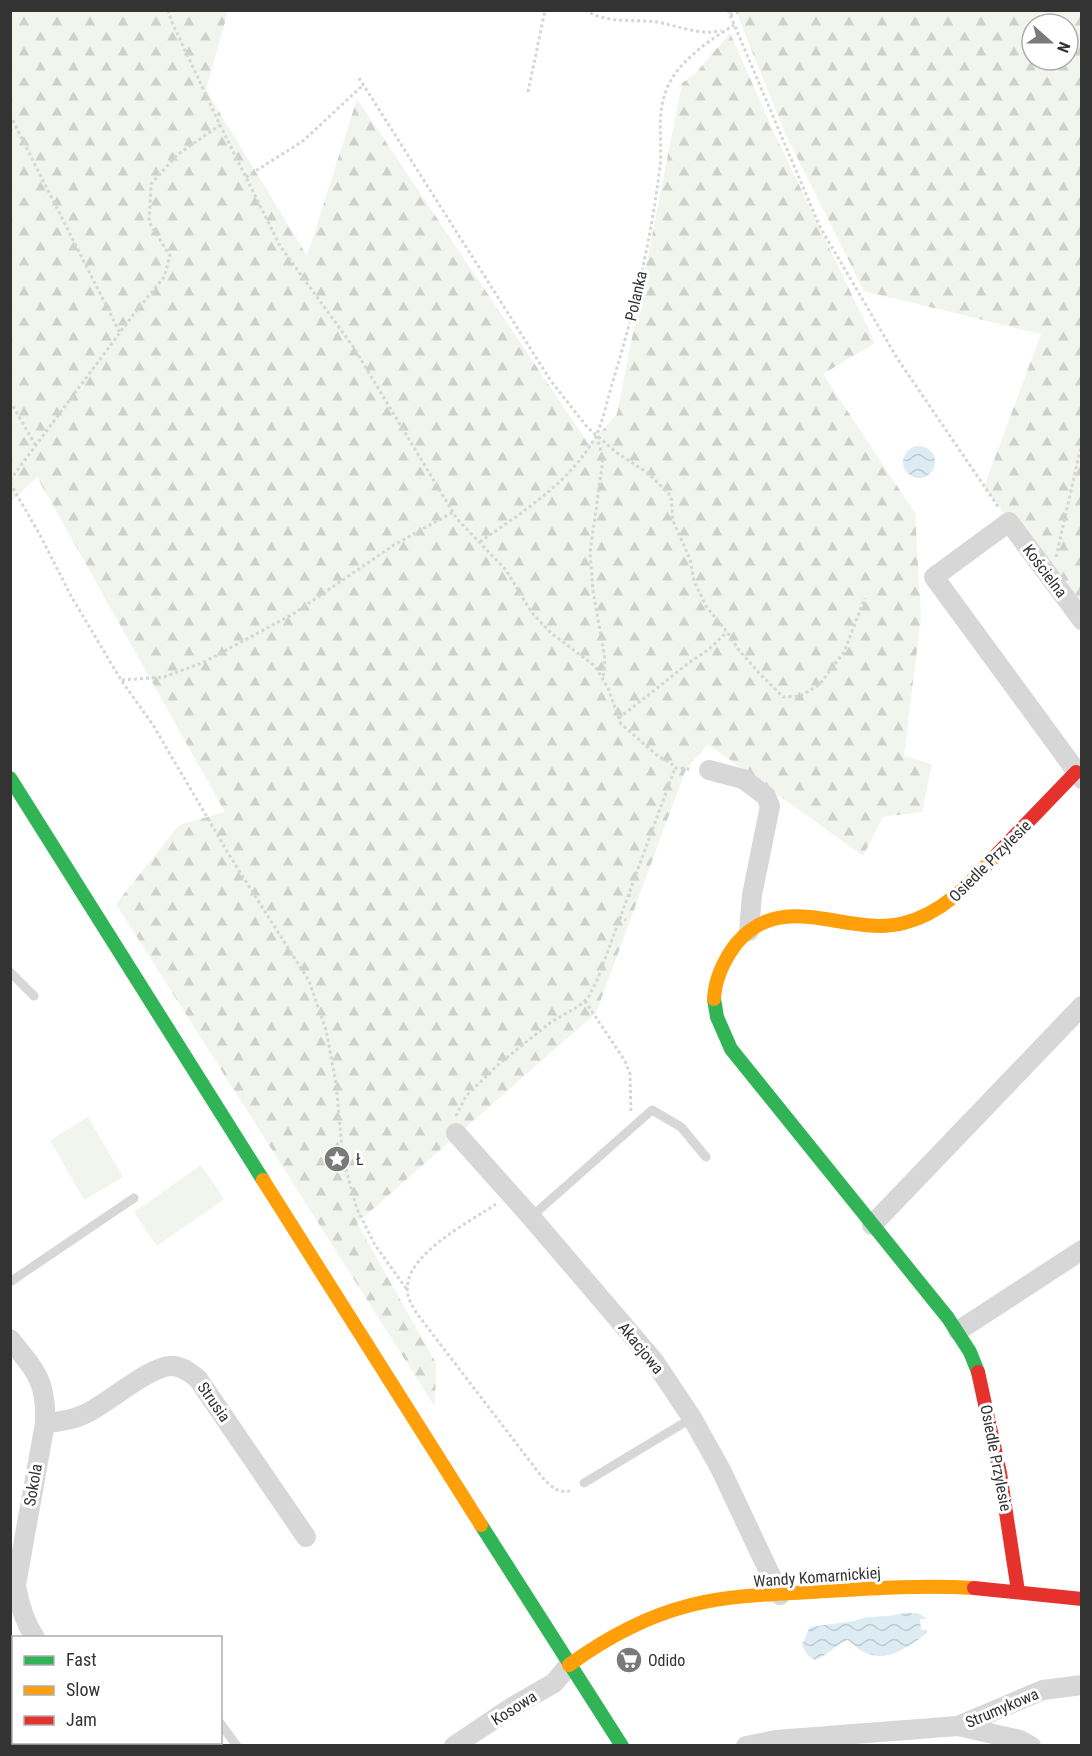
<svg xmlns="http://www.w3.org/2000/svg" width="1092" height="1756" font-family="'Roboto Condensed',sans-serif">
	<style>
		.forest { fill: url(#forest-firs); fill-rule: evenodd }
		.pitch { fill: #f1f5ed }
		.water { fill: url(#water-waves) }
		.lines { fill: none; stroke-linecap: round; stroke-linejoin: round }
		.path { stroke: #d6d6d6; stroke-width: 3; stroke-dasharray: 3 3; stroke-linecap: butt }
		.lane { stroke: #d7d7d7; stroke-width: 9 }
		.street { stroke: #d7d7d7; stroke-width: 20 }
		.fast { stroke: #30b455; stroke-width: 14 }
		.slow { stroke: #ff9f0a; stroke-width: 14 }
		.jam { stroke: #e5322d; stroke-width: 14 }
		.labels { text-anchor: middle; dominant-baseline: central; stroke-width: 6; stroke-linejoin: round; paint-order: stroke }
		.street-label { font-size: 16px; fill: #333; stroke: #fff }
		.poi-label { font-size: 16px; fill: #333; stroke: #fff; text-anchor: start }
	</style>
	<defs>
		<pattern id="forest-firs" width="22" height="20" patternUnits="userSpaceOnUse" patternTransform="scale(1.5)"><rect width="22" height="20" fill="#f1f5ed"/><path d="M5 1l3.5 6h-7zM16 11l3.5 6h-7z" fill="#cfd2cc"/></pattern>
		<pattern id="water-waves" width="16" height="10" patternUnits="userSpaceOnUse" patternTransform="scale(1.5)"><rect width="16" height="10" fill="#ddebf3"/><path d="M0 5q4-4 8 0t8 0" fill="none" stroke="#becad1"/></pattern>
	</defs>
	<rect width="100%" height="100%" fill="#fff"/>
	<g class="forest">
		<path d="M11 11H228L206 90 307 256 357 99 589 445 617 414 682 83 695 74 730 33 775 135 875 343 823 374 915 513 921 617 904 756 932 764 922 812 883 817 863 856 708 744 686 769 596 1013 357 1223 436 1363 435 1407 116 904 179 825 225 812 37 477 11 502Z"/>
		<path d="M736 11H1081V614L984 487 1041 334 864 291 784 131ZM1032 24H1068V60H1032Z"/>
	</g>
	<g class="pitch">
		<path d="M88 1117 123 1177 84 1200 50 1140Z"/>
		<path d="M201 1165 224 1199 157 1246 134 1212Z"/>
	</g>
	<g class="water">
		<circle cx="919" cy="462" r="16"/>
		<path d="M906 1613H918L927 1619H920L921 1630H927V1633C911 1645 889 1662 869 1654 861 1652 854 1645 848 1640 835 1645 828 1655 815 1660 807 1656 805 1652 802 1644 807 1638 806 1632 810 1627L854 1621 867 1617 888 1616Z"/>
	</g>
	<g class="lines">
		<g class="path">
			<path d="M168 10 171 20 220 125 280 246 354 348 457 519 506 570 532 613 551 633 595 666 608 688 621 724 658 756 672 764 675 768 691 769"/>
			<path d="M585 10C607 24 633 19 657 22 674 25 706 37 721 30"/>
			<path d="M728 10 820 227 897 358 999 508"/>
			<path d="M730 15 743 10"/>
			<path d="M359 78 551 381 587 427 617 453 648 473 671 496 673 521 690 559 694 581 706 606 727 632 738 649 759 673 783 697 800 696 819 685 844 652 865 598"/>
			<path d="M528 92 545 10"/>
			<path d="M10 115 120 333"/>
			<path d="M246 177 303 141 362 86"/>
			<path d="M10 401 36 446"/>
			<path d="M597 436 603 459 590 553 593 591 605 659 603 678"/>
			<path d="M10 480 133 315 164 277 170 256 149 222 151 184 177 155 220 125"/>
			<path d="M10 483 40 535 71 596 121 680 153 725 231 858 309 981 326 1030 336 1083 343 1159 357 1209 375 1245 408 1291"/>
			<path d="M480 542C522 512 570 483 596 436 602 424 608 398 612 384 634 313 651 240 660 167 663 138 655 115 668 86 680 60 711 39 734 25"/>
			<path d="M1056 557 1082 442"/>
			<path d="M122 680 164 677 204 662 293 614 394 545 453 512"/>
			<path d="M619 718 690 662 708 650 727 632"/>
			<path d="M628 895 634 897"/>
			<path d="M619 917 626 920"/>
			<path d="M585 1001 625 1061 630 1074 631 1113"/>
			<path d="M456 1116 466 1096 499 1064 551 1022 579 1006 588 998 598 978 675 768"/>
			<path d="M496 1204C470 1222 399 1257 408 1295 410 1304 416 1312 421 1319L542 1477C552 1487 559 1495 573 1490"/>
		</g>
		<g class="lane">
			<path d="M10 972 34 996"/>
			<path d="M531 1217 652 1110 681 1127 706 1157"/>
			<path d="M10 1282 134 1198"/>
			<path d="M584 1483 692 1418"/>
			<path d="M220 1723 237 1746"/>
		</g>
		<g class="street">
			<path d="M1082 620 1009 522 934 577 1082 779"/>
			<path d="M709 770 743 779 766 796 770 806 752 895 749 931"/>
			<path d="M456 1133 531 1217 654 1361 692 1418 721 1470 780 1595"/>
			<path d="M872 1225 1082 1006"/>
			<path d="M958 1331 1082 1250"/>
			<path d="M10 1339C35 1370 47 1381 45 1423L16 1585C19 1604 24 1621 35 1638"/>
			<path d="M45 1423C58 1422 73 1420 85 1414 107 1404 147 1368 170 1366 181 1365 190 1372 198 1379L306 1537"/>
			<path d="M958 1726 1020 1740 1031 1746"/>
			<path d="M116 1742 118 1746"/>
			<path d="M454 1746 512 1707 554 1683 569 1665"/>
			<path d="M746 1746 776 1740 958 1726 1043 1690 1082 1685"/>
		</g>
		<g class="fast">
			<path d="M10 778 263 1180"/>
			<path d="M714 999 717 1017 731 1049 948 1318 970 1352 978 1372"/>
			<path d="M481 1525 622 1746"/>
		</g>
		<g class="slow">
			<path d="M714 999C715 979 724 960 736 944 783 887 847 938 904 923 944 913 971 882 998 853"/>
			<path d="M263 1180 481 1525"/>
			<path d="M569 1665C606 1638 647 1616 691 1605 735 1594 783 1594 828 1591 876 1588 925 1585 974 1588"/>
		</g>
		<g class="jam">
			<path d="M998 853 1076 772"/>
			<path d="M978 1372 1000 1473 1018 1591"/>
			<path d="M974 1588 1082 1599"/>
		</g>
	</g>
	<defs>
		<symbol id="sight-disc" viewBox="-11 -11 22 22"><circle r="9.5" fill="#7a7a7a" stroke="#fff"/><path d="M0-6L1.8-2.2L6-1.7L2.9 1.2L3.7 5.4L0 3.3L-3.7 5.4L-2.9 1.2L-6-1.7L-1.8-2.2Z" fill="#fff"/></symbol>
		<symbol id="supermarket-disc" viewBox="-11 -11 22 22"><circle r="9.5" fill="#7a7a7a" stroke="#fff"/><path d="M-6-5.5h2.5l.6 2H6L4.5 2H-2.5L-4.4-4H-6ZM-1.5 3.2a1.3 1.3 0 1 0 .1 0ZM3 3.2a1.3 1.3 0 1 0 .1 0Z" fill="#fff"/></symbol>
	</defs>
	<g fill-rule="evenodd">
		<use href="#sight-disc" x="322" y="1144" width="30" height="30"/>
		<use href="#supermarket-disc" x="614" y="1645" width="30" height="30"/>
	</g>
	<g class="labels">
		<g class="street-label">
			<text transform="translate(636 296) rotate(-77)">Polanka</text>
			<text transform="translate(1045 571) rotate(53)">Kościelna</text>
			<text transform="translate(990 861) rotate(-45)">Osiedle Przylesie</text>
			<text transform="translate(641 1348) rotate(51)">Akacjowa</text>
			<text transform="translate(214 1402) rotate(55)">Strusia</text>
			<text transform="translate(996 1458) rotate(79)">Osiedle Przylesie</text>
			<text transform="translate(33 1485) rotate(-80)">Sokola</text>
			<text transform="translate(817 1577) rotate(-4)">Wandy Komarnickiej</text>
			<text transform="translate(514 1708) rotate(-32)">Kosowa</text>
			<text transform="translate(1002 1708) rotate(-23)">Strumykowa</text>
		</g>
		<g class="poi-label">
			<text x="356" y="1159">Ł</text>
			<text x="648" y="1660">Odido</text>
		</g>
	</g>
	<rect width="1092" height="1756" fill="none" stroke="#333333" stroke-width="24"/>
	<rect x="12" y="1636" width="210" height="108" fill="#ffffff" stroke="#adadad" stroke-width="1.5"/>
	<rect x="24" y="1656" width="30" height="9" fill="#30b455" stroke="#adadad" stroke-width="1.5"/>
	<text x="66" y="1666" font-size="18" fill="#333333">Fast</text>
	<rect x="24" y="1686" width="30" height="9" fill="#ff9f0a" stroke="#adadad" stroke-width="1.5"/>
	<text x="66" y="1696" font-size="18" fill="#333333">Slow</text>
	<rect x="24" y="1716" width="30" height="9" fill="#e5322d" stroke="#adadad" stroke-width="1.5"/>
	<text x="66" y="1726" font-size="18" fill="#333333">Jam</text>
	<g transform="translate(1050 42) rotate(111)"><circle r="28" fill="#ffffff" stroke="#adadad" stroke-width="1.5"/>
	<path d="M0-4.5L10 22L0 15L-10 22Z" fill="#7a7a7a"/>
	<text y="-9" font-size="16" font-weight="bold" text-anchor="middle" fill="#333333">N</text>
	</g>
</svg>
